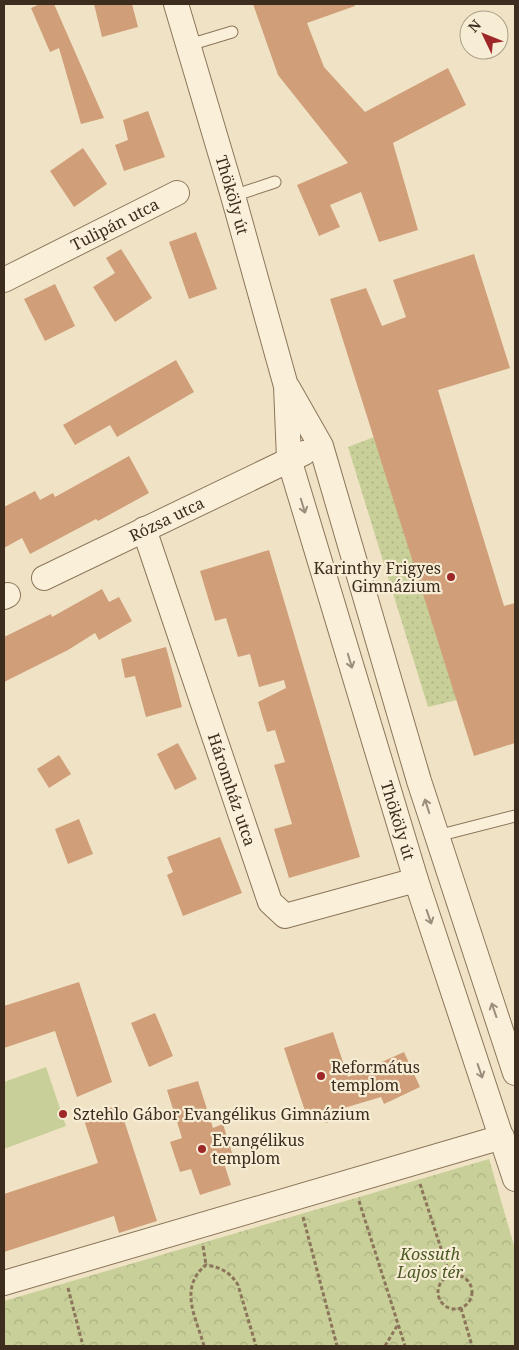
<svg xmlns="http://www.w3.org/2000/svg" width="519" height="1350" font-family="'Noto Serif',serif">
	<style>
		.grass { fill: #c8cf98 }
		.park { fill: url(#park-crowns) }
		.garden { fill: url(#garden-dots) }
		.building { fill: #d09e79 }
		.lines { fill: none; stroke-linecap: round; stroke-linejoin: round }
		.service-casing { stroke: #8c755a; stroke-width: 13 }
		.minor-casing { stroke: #8c755a; stroke-width: 26 }
		.path { stroke: #8c755a; stroke-width: 3; stroke-dasharray: 4 2.5; stroke-linecap: butt }
		.service { stroke: #faf0d9; stroke-width: 11 }
		.minor { stroke: #faf0d9; stroke-width: 24 }
		.oneway { stroke: #9b8e7c }
		.poi-dot { fill: #9e2728; stroke: #f7edd5; stroke-width: 2 }
		.labels { text-anchor: middle; dominant-baseline: central; stroke-width: 4.5; stroke-linejoin: round; paint-order: stroke }
		.street-label { font-size: 16px; fill: #3c2d1f; stroke: #f7edd5 }
		.poi-label { font-size: 16px; fill: #3c2d1f; stroke: #f7edd5; text-anchor: start }
		.park-label { font-size: 16px; font-style: italic; fill: #4b5924; stroke: #f7edd5 }
	</style>
	<defs>
		<pattern id="park-crowns" width="20" height="18" patternUnits="userSpaceOnUse" patternTransform="scale(1.25)"><rect width="20" height="18" fill="#c8cf98"/><path d="M2 6a3 3 0 1 1 6 0M12 15a3 3 0 1 1 6 0" fill="none" stroke="#adb283"/></pattern>
		<pattern id="garden-dots" width="8" height="8" patternUnits="userSpaceOnUse" patternTransform="scale(1.25)"><rect width="8" height="8" fill="#c8cf98"/><path d="M2 2h.1M6 6h.1" fill="none" stroke="#adb283" stroke-width="1.8" stroke-linecap="round"/></pattern>
	</defs>
	<rect width="100%" height="100%" fill="#f0e3c5"/>
	<path class="grass" d="M46 1067 66 1126 4 1149V1082Z"/>
	<path class="park" d="M489 1159 515 1249V1346H4V1301Z"/>
	<path class="garden" d="M374 437 457 700 428 707 348 447Z"/>
	<g class="building">
		<path d="M40 4H54L104 118 81 124 59 48 50 52 31 8Z"/>
		<path d="M94 4H132L138 27 102 37Z"/>
		<path d="M253 4H354L355 6 307 23 324 67 365 112 448 68 466 105 393 143 418 230 379 242 361 192 330 205 340 227 319 236 297 185 348 163 278 75Z"/>
		<path d="M148 111 165 157 124 171 115 145 128 140 123 120Z"/>
		<path d="M83 148 107 184 74 207 50 171Z"/>
		<path d="M196 232 217 289 189 299 169 242Z"/>
		<path d="M121 249 152 298 115 322 93 287 115 273 106 258Z"/>
		<path d="M474 254 510 368 438 390 504 606 515 603V743L474 756 330 299 366 288 382 326 406 317 393 280Z"/>
		<path d="M55 284 75 326 45 341 24 299Z"/>
		<path d="M176 360 194 392 117 437 110 425 75 445 63 425Z"/>
		<path d="M129 456 149 493 98 521 96 519 30 554 22 538 4 548V507L35 491 40 500 53 493 55 497Z"/>
		<path d="M269 550 360 857 289 878 274 829 292 824 274 765 285 762 275 730 267 732 258 702 286 688 284 680 259 687 250 654 238 657 226 618 215 621 200 571Z"/>
		<path d="M102 589 109 602 119 597 132 621 99 640 95 633 68 650 4 682V637L51 614 52 617Z"/>
		<path d="M166 647 182 707 146 717 135 676 125 678 121 659Z"/>
		<path d="M178 743 197 779 175 790 157 754Z"/>
		<path d="M59 755 71 774 49 788 37 769Z"/>
		<path d="M79 819 93 854 68 864 55 829Z"/>
		<path d="M220 837 242 893 183 916 167 875 173 872 167 857Z"/>
		<path d="M79 982 112 1082 77 1097 55 1031 4 1048V1006Z"/>
		<path d="M155 1013 173 1056 149 1067 131 1023Z"/>
		<path d="M333 1032 348 1077 404 1052 420 1087 384 1104 381 1097 344 1108 347 1116 326 1123 323 1115 308 1120 284 1048Z"/>
		<path d="M198 1081 213 1128 223 1124 233 1156 223 1160 231 1185 200 1195 191 1169 180 1172 170 1142 182 1138 167 1090Z"/>
		<path d="M119 1105 157 1221 119 1233 114 1216 4 1252V1194L98 1163 83 1117Z"/>
	</g>
	<g class="lines">
		<defs>
			<g id="service">
				<path d="M189 45 232 32"/>
				<path d="M233 196 275 182"/>
				<path d="M437 836 515 816"/>
			</g>
			<g id="minor">
				<path id="s1" d="M176 4 233 196 286 386 289 459 416 880 515 1179"/>
				<path id="s2" d="M4 280 177 193"/>
				<path d="M288 388 321 446 419 781 515 1073"/>
				<path id="s3" d="M144 529 270 902 285 916 416 880"/>
				<path id="s4" d="M44 578 304 453"/>
				<path d="M4 597 8 595"/>
				<path d="M4 1283 502 1137"/>
			</g>
		</defs>
		<use href="#service" class="service-casing"/>
		<use href="#minor" class="minor-casing"/>
		<g class="path">
			<path d="M420 1184 450 1276"/>
			<path d="M359 1201 405 1346"/>
			<path d="M303 1217 337 1346"/>
			<path d="M203 1246 206 1265"/>
			<circle cx="455" cy="1292" r="17"/>
			<path d="M68 1288 83 1346"/>
			<path d="M461 1308 472 1346"/>
			<path d="M204 1346C196 1317 178 1288 206 1265 221 1267 231 1273 238 1285L256 1346"/>
			<path d="M385 1346 397 1326"/>
		</g>
		<use href="#service" class="service"/>
		<use href="#minor" class="minor"/>
	</g>
	<defs><path id="oneway-shaft" d="M-6 0H5M1.5-3L5.5 0L1.5 3" fill="none" stroke-width="1.6" stroke-linecap="round" stroke-linejoin="round" transform="scale(1.25)"/></defs>
	<g class="oneway">
		<use href="#oneway-shaft" transform="translate(303 506) rotate(73)"/>
		<use href="#oneway-shaft" transform="translate(350 661) rotate(73)"/>
		<use href="#oneway-shaft" transform="translate(427 806) rotate(-108)"/>
		<use href="#oneway-shaft" transform="translate(429 917) rotate(71)"/>
		<use href="#oneway-shaft" transform="translate(494 1010) rotate(-109)"/>
		<use href="#oneway-shaft" transform="translate(480 1071) rotate(71)"/>
	</g>
	<g class="poi-dot">
		<circle cx="451" cy="577" r="5"/>
		<circle cx="321" cy="1076" r="5"/>
		<circle cx="63" cy="1114" r="5"/>
		<circle cx="202" cy="1149" r="5"/>
	</g>
	<g class="labels">
		<g class="street-label">
			<text stroke="none"><textPath href="#s1" startOffset="199">Thököly út</textPath></text>
			<text stroke="none"><textPath href="#s2" startOffset="124">Tulipán utca</textPath></text>
			<text stroke="none"><textPath href="#s4" startOffset="136">Rózsa utca</textPath></text>
			<text stroke="none"><textPath href="#s3" startOffset="275">Háromház utca</textPath></text>
			<text stroke="none"><textPath href="#s1" startOffset="848">Thököly út</textPath></text>
		</g>
		<g class="poi-label">
			<text x="441" y="568" text-anchor="end">Karinthy Frigyes<tspan x="441" dy="18">Gimnázium</tspan></text>
			<text x="331" y="1067">Református<tspan x="331" dy="18">templom</tspan></text>
			<text x="73" y="1114">Sztehlo Gábor Evangélikus Gimnázium</text>
			<text x="212" y="1140">Evangélikus<tspan x="212" dy="18">templom</tspan></text>
		</g>
		<g class="park-label">
			<text x="430" y="1254">Kossuth<tspan x="430" dy="18">Lajos tér</tspan></text>
		</g>
	</g>
	<rect width="519" height="1350" fill="none" stroke="#3c2d1f" stroke-width="10"/>
	<g transform="translate(484 35) rotate(313)"><circle r="24" fill="#f7edd5" stroke="#aca08c"/>
	<path d="M0-4L9 19L0 12L-9 19Z" fill="#9e2728"/>
	<text y="-8" font-size="14" font-weight="bold" text-anchor="middle" fill="#3c2d1f">N</text>
	</g>
</svg>
